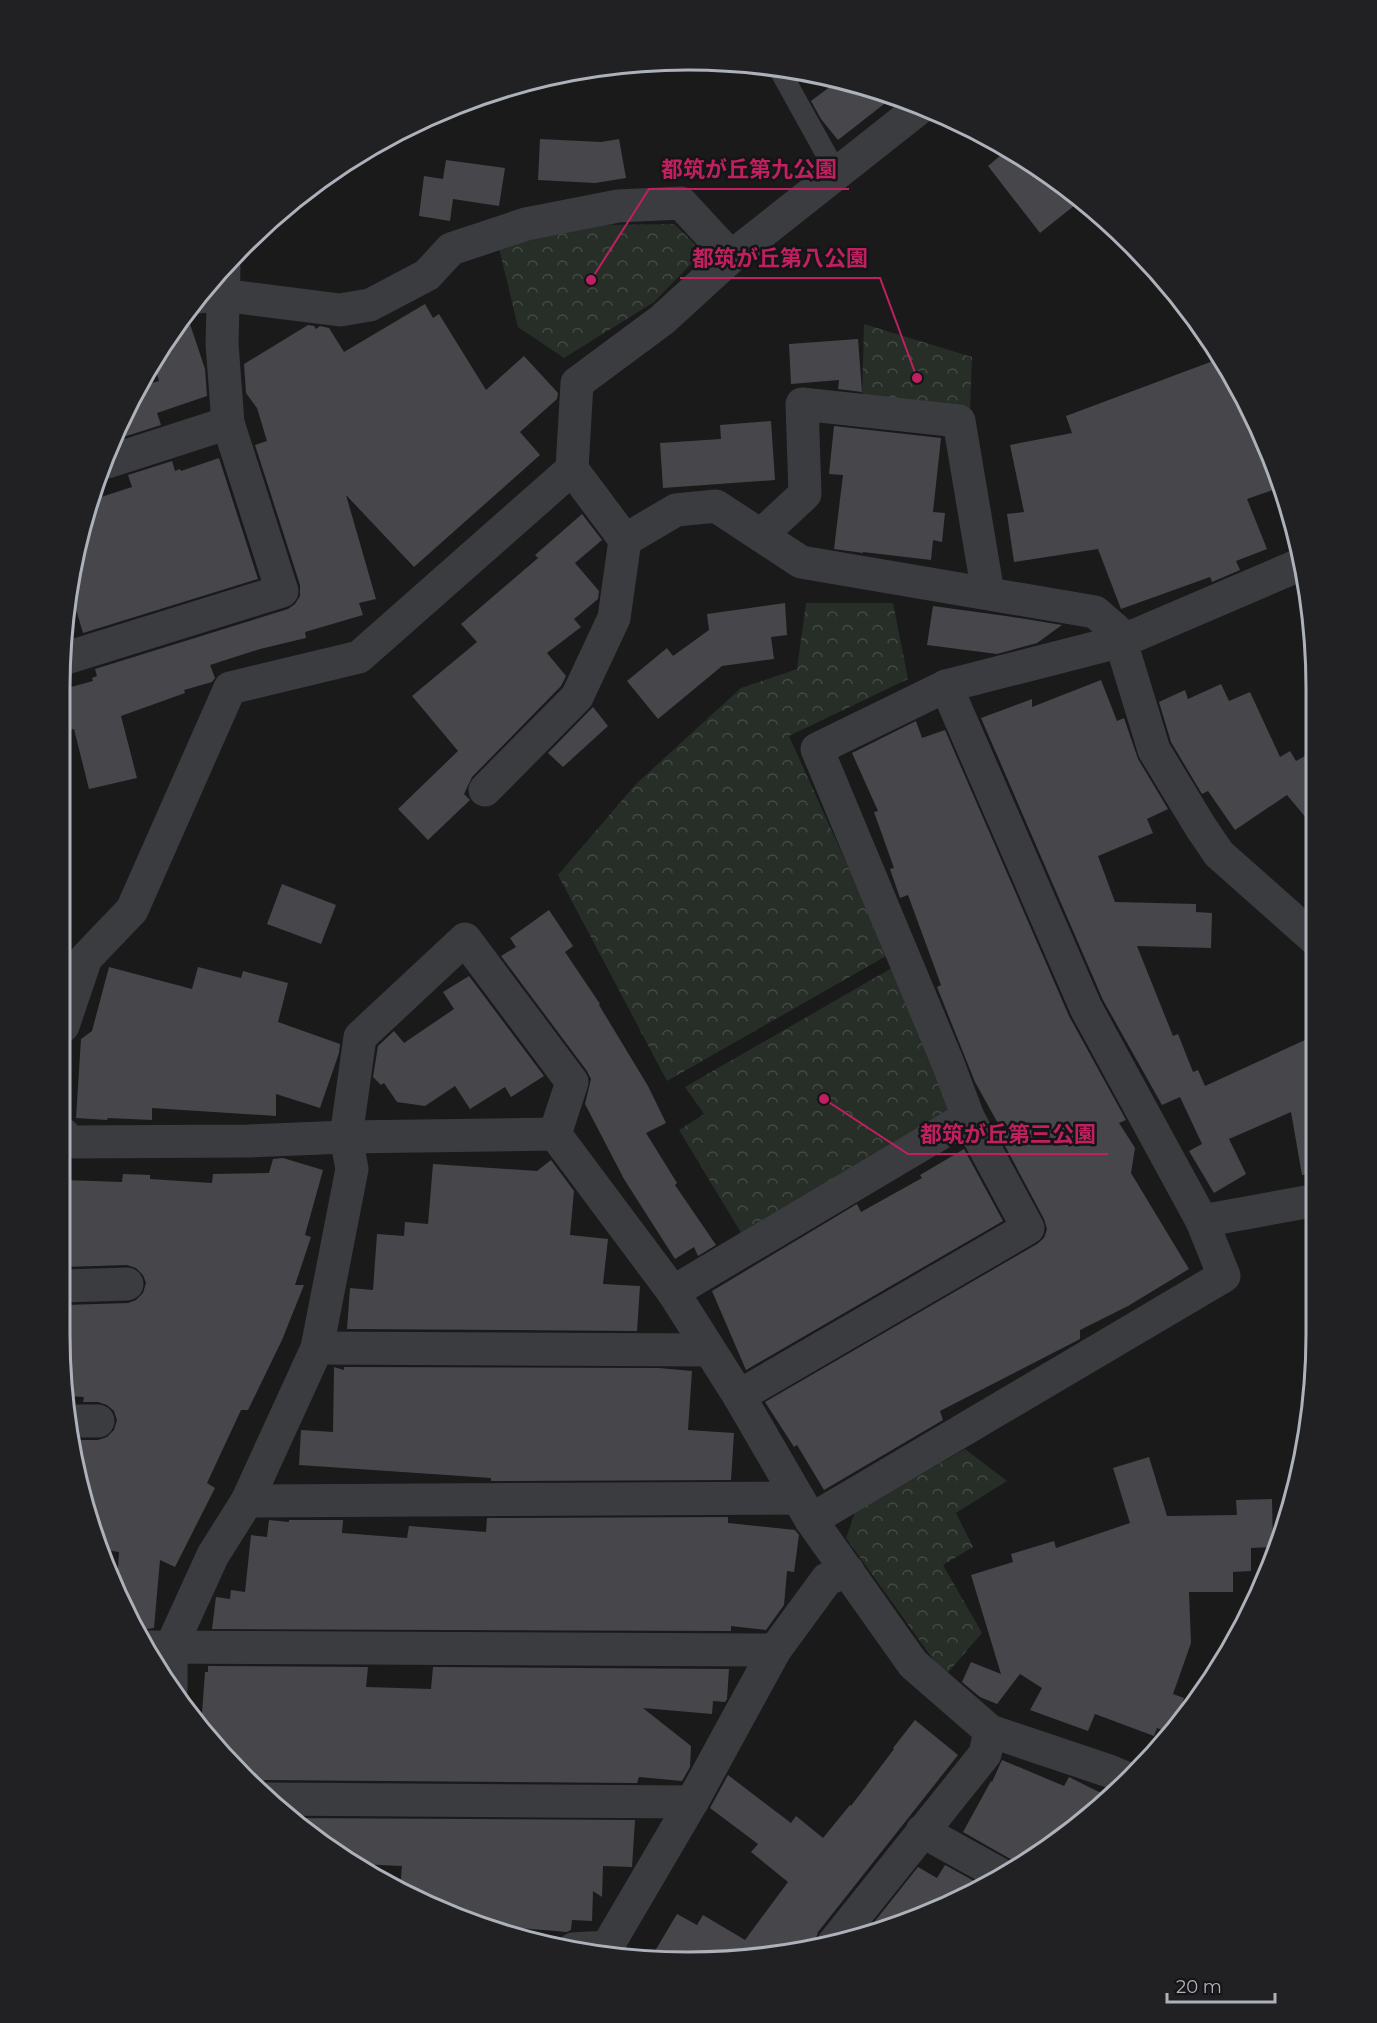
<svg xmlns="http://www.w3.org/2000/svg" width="1377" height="2023" font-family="Montserrat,'Noto Sans JP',sans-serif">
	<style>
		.forest { fill: url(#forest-crowns) }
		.building { fill: #47474b }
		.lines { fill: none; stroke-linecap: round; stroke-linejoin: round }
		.lane { stroke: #3b3c40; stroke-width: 21 }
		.street { stroke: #3b3c40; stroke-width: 33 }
		.rim { fill: none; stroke: #adb1ba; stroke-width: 3 }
		.leader { fill: none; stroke: #c12060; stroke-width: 2 }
		.callout-dot { fill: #c12060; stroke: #151517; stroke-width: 2 }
		.callout-label { font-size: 22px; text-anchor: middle; font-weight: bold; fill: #c12060; stroke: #151517; stroke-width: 5; stroke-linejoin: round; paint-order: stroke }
	</style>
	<defs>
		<pattern id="forest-crowns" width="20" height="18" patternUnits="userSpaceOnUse" patternTransform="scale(1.5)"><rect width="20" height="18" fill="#262e27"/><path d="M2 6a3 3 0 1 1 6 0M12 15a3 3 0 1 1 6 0" fill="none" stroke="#434a44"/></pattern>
	</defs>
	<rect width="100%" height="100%" fill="#1a1a1b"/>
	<g class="forest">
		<path d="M674 224 697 246V258L654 302 564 358 518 327 498 244 599 225Z"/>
		<path d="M864 324 972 357 970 411 862 398Z"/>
		<path d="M806 603H893L908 679 789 736 888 955 667 1081 558 875 636 784 741 688 797 669Z"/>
		<path d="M897 965 960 1111 743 1236 679 1130 704 1114 685 1087Z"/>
		<path d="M965 1449 1007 1481 956 1513 973 1547 943 1565 982 1633 945 1676 846 1538 855 1512Z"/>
		<path d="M1246 1597 1253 1610 1252 1613 1211 1684 1199 1698Z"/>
	</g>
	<g class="building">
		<path d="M839 80 893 97 838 140 821 119 811 101Z"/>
		<path d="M540 139 601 142 619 139 626 178 595 183 538 180Z"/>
		<path d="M1007 150 1037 166 1080 201 1040 233 988 166Z"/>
		<path d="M446 160 505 168 499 206 453 199 450 221 419 216 424 176 443 179Z"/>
		<path d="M425 304 433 318 439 314 486 390 524 356 558 393 557 399 520 432 540 455 414 567 346 495 376 599 359 603 363 615 305 632 306 638 260 649 210 665 215 678 212 682 184 690 185 693 121 716 137 778 89 789 74 729 60 732V690L93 681 92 678 97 676 95 669 288 609 295 604 300 596V585L255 445 267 441 257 408 246 393 244 364 308 325 314 326 316 329 320 326 329 328 344 352Z"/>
		<path d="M186 312 205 369 207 396 157 413 161 425 117 439 116 436 125 410 146 376 148 384 159 381 154 364Z"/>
		<path d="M858 339 862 392 838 389 839 380 791 384 789 344Z"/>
		<path d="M1221 358 1232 378 1251 429 1257 426 1269 448 1281 487 1247 499 1267 549 1236 561 1240 570 1212 582 1210 577 1121 609 1098 549 1014 562 1007 514 1024 512 1010 445 1072 433 1066 416Z"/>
		<path d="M771 421 775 480 663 488 660 443 721 439 720 425Z"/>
		<path d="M834 426 941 438 933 512 945 513 942 542 933 540 931 560 863 552V553L834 549 843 475 829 474Z"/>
		<path d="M219 458 258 579 83 633 70 589 72 566 95 499 132 487 128 475 172 461 175 471 180 469 181 471Z"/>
		<path d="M582 514 602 540 575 563 599 591 598 599 574 619 581 627 547 653 566 676 561 686 472 777 464 794 470 800 428 840 398 809 458 751 412 696 477 642 461 624 538 558 535 555Z"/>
		<path d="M785 603 787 635 771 637 774 659 722 666 658 719 627 681 667 648 673 656 709 630 707 614Z"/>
		<path d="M933 606 1006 616 1062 625 1037 643 997 654 927 645Z"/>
		<path d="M1101 680 1117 721 1124 718 1138 759 1168 809 1147 819 1153 833 1098 856 1115 902 1196 904V912L1212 913 1211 948 1137 946 1173 1036 1178 1034 1193 1072 1198 1070 1205 1086 1305 1040 1317 1066V1174L1302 1175 1291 1112 1229 1139 1246 1174 1214 1193 1189 1151 1202 1144 1180 1097 1162 1105 1103 1000 981 718 1032 699V707Z"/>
		<path d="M1221 684 1229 701 1250 692 1280 757 1290 751 1296 761 1307 755 1317 775V831L1287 795 1235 830 1208 791 1202 794 1171 742 1159 702 1185 690 1188 699Z"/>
		<path d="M593 707 608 726 563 767 548 753Z"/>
		<path d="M916 721 922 738 945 730 1069 1016 1126 1120 1119 1123 1135 1148 1131 1173 1189 1269 1128 1306 1080 1330V1339L940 1411 943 1420 824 1490 797 1445 794 1447 765 1402 1037 1244 1044 1238 1047 1229 1044 1219 996 1129 1000 1127 975 1082 937 987 941 985 908 895 900 898 890 869 894 868 874 812 878 811 852 753Z"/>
		<path d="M282 884 336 905 321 944 267 924Z"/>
		<path d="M549 910 573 946 565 952 600 1004 599 1005 648 1086 666 1123 646 1133 677 1183 675 1185 716 1245 698 1256 694 1247 675 1259 624 1179 585 1104 591 1079 587 1071 501 956 516 947 510 938Z"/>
		<path d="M109 967 192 989 198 967 241 978 243 971 288 983 278 1022 340 1044 339 1053 320 1108 276 1094V1116L152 1108V1120L108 1118 107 1120 76 1118 81 1039 92 1031Z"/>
		<path d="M469 976 544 1076 511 1097 505 1087 470 1109 455 1086 425 1106 397 1102 384 1083 381 1085 373 1077 378 1046 394 1031 404 1043 454 1009 443 992Z"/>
		<path d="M964 1149 1003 1221 746 1370 712 1291 857 1204 861 1212 922 1178 920 1175Z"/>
		<path d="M283 1158 323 1170 305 1235 311 1237 295 1285H304L282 1340 248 1410H241L207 1483 215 1488 175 1567 160 1560 154 1628 140 1630 117 1583 119 1552 100 1549 93 1536 76 1462 79 1440H98L107 1437 114 1430 117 1420 114 1411 107 1405 98 1402H83L84 1397 65 1396V1305L128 1303 136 1300 143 1293 146 1283 143 1275 136 1268 127 1265 64 1267V1180L122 1182 123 1174 150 1175V1179L212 1183 213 1174 269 1173 273 1159Z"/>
		<path d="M551 1160 574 1191 570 1235 608 1239 603 1284 640 1286 637 1331 347 1329 350 1288 373 1290 377 1234 404 1236 405 1222 428 1224 433 1164 537 1171Z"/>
		<path d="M334 1367 344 1370V1367L659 1368 692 1371 688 1430 734 1433 731 1480 491 1481V1478L299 1465 301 1430 333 1432Z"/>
		<path d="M1149 1457 1167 1516 1237 1515 1236 1500 1272 1499 1273 1547 1251 1548V1571L1233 1572V1592H1189L1191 1643 1173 1694 1184 1698 1172 1732 1170 1733 1157 1728 1154 1736 1095 1714 1088 1731 1030 1710 1042 1688 1020 1674 997 1704 980 1697 962 1682 971 1662 1001 1674 971 1575 1013 1562 1011 1554 1054 1541 1056 1548 1130 1523 1113 1468Z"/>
		<path d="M728 1517V1523L795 1530 799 1535 794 1572 787 1571 784 1605 766 1630 731 1626V1631L212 1629 216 1597 230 1599 231 1590 245 1592 251 1535 267 1537 269 1520 289 1522V1520H343L342 1533 407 1538 409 1526 486 1532 487 1518Z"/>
		<path d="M208 1666 368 1667 366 1687 431 1689 433 1667 729 1669 727 1699 725 1702 713 1701 712 1714 643 1708 691 1746 690 1767 682 1781 639 1777 637 1783 266 1780 257 1782 253 1786 244 1778 201 1727 205 1672H208Z"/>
		<path d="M915 1720 958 1755 818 1932 815 1941V1950L649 1961 677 1914 697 1925 703 1915 745 1940 788 1882 751 1852 758 1844 710 1808 728 1775 791 1823 796 1816 823 1838 850 1805 851 1806 894 1749 893 1748Z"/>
		<path d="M1002 1760 1064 1786 1069 1777 1101 1793 1093 1810 1020 1866 1014 1861 963 1832 991 1781 992 1782Z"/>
		<path d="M289 1818 635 1820 632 1867 603 1866 602 1897 593 1891 592 1921 572 1920 571 1930 567 1932 495 1926V1931L448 1915 400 1888 402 1866 359 1864 306 1833Z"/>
		<path d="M945 1865 985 1887 929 1915 864 1935 918 1867 937 1878Z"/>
	</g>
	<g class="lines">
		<path class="lane" d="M779 69 836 172"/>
		<g class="street">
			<path d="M197 297 222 295 340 310 370 305 427 275 451 249 526 224 618 206 681 203 731 257 922 106"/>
			<path d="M107 462 228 423"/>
			<path d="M761 535 805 494 802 404 959 421 988 593"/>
			<path d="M625 540 676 510 716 506 801 562 1095 612 1118 632 1154 750 1200 826 1219 854 1317 941"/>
			<path d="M63 659 282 591 228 423 222 344 224 268"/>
			<path d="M485 790 577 697 614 618 625 540 572 469"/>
			<path d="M63 1026 86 958 132 910 230 688 359 657 572 469 577 383 662 320 731 257"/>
			<path d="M63 1134 69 1142 248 1141 346 1137 555 1134 673 1292 739 1396 811 1520 913 1664 990 1731 1109 1771 1131 1780"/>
			<path d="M1202 1221 1317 1200"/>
			<path d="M64 1286 127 1284"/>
			<path d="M673 1292 968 1117"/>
			<path d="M317 1348 709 1350"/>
			<path d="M739 1396 1028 1228 968 1117 947 1061 817 749 946 686 1122 641 1304 563"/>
			<path d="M66 1421H98"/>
			<path d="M247 1501 798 1498"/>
			<path d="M811 1520 1224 1276 1202 1221 1086 1008 946 686"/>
			<path d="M148 1647 775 1650"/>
			<path d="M171 1690V1647L213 1555 247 1501 317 1348 352 1169 346 1137 360 1037 465 939 572 1082 555 1134"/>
			<path d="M266 1799 692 1802"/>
			<path d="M922 1831 1005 1877"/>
			<path d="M833 1944 985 1754 990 1731"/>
			<path d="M573 1949 607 1947 692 1802 775 1650 827 1579 848 1571"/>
		</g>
	</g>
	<path d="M0 0H1377V2023H0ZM688 70H688A618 618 0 0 1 1306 688V1334A618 618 0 0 1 688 1952H688A618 618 0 0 1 70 1334V688A618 618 0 0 1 688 70Z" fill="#212124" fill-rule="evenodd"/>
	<path class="rim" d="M688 70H688A618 618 0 0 1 1306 688V1334A618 618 0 0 1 688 1952H688A618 618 0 0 1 70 1334V688A618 618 0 0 1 688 70Z"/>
	<path class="leader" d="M591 280L649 189H849M917 378L880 278H680M824 1099L908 1154H1108"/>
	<g class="callout-dot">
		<circle cx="591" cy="280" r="6"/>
		<circle cx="917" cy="378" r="6"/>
		<circle cx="824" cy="1099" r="6"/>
	</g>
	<g class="callout-label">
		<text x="749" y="177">都筑が丘第九公園</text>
		<text x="780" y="266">都筑が丘第八公園</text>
		<text x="1008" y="1142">都筑が丘第三公園</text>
	</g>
	<path d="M1167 1993v9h108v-9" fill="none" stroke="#adb1ba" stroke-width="3"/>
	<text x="1176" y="1993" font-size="18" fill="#adb1ba" stroke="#151517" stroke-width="4.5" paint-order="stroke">20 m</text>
</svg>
